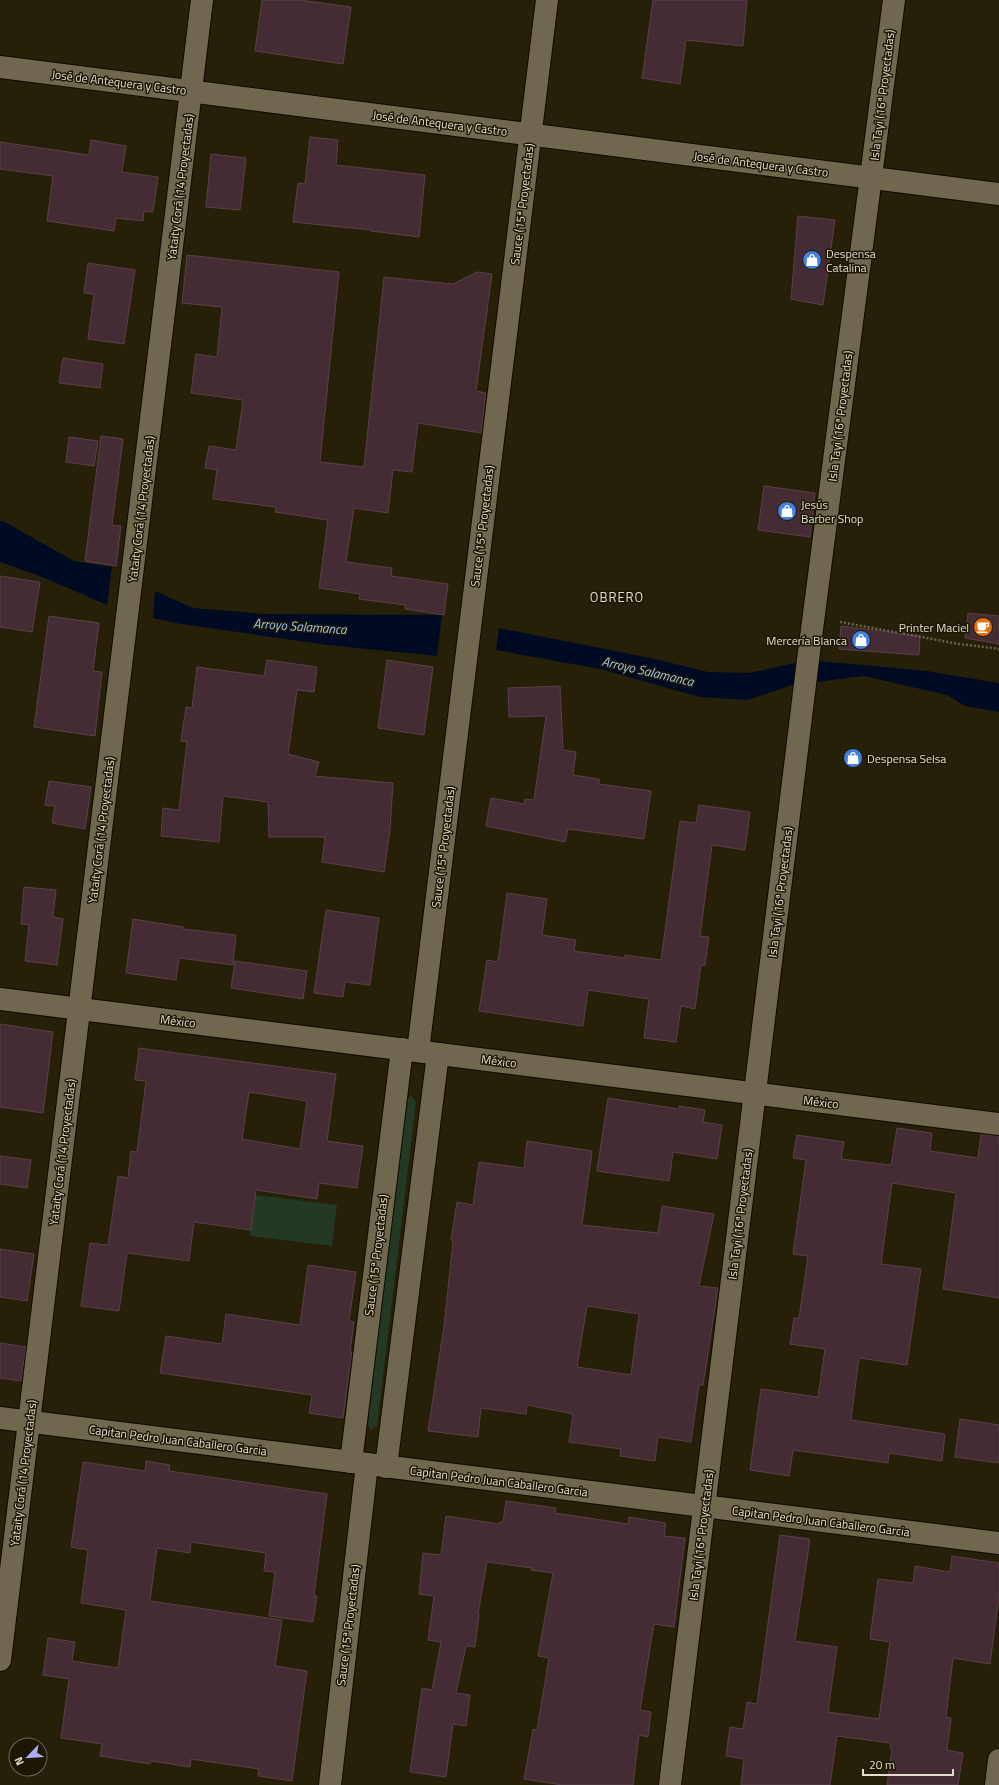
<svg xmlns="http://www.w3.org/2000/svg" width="999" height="1785" font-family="'Titillium Web',sans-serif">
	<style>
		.green { fill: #233923 }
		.water { fill: #000a22 }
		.building { fill: #452c34; stroke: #5a3f48; fill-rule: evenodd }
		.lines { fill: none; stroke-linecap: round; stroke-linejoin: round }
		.minor-casing { stroke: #0f0900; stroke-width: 24 }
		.path { stroke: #68634f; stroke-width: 2.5; stroke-dasharray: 2 2; stroke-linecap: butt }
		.minor { stroke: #6f684e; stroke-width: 22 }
		.labels { text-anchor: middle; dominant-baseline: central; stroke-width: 3; stroke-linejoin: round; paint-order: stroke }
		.street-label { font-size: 12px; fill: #e0dcce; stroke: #1d1702 }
		.poi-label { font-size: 12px; fill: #e0dcce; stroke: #1d1702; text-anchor: start }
		.neighbourhood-label { font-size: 13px; letter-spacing: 1px; fill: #e0dcce; stroke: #1d1702 }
		.water-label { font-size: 13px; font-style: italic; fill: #9ac5fb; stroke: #1d1702 }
	</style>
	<rect width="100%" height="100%" fill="#262009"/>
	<g class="green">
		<path d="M411 1095 416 1102 377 1426 370 1430 368 1424 406 1100Z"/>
		<path d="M255 1195 337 1205 332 1246 250 1236Z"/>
	</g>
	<g class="water">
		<path d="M0 521H3L74 561 112 567 107 605 45 578 0 562Z"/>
		<path d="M155 591 193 608 264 614 442 615 437 656 327 645 175 623 153 618Z"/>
		<path d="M499 628 655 659 708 672 749 673 808 660 927 671 999 683V712L965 706 947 695 864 676 792 685 748 700 700 697 600 669 496 650Z"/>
	</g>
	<g class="building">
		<path d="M262 0H300L351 7 343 64 255 51Z"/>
		<path d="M653 0H747L743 46 686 40 680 84 642 78Z"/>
		<path d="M310 137 338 140 336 165 425 175 419 237 371 231V230L293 222 298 183 305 184Z"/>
		<path d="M91 140 126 146 122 172 158 177 153 212 144 211 143 221 116 218 114 231 47 221 53 176 0 169V142L89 155Z"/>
		<path d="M211 154 246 158 240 210 206 207Z"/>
		<path d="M798 216 835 220 823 305 791 299Z"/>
		<path d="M187 255 339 272 320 462 364 467 384 277 453 284 477 272 492 274 476 391 486 393 481 433 418 423 412 472 393 470 388 513 354 508 346 562 392 568 391 576 448 584 444 615 405 609V605L359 599 360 594 319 588 328 520 275 512 276 507 213 499 217 470 205 468 209 446 236 450 243 400 191 393 196 354 217 357 222 307 182 303Z"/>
		<path d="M88 263 135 270 124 344 88 339 94 294 84 293Z"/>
		<path d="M63 358 103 364 100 388 59 383Z"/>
		<path d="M101 436 123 439 112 525 121 526 116 566 85 561Z"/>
		<path d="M69 437 98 441 94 466 66 462Z"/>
		<path d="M764 486 815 493 810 537 758 530Z"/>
		<path d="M0 576 40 582 32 632 0 627Z"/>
		<path d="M968 613 999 616V644L965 638Z"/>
		<path d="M49 616 99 623 93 671 102 672 95 736 34 727Z"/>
		<path d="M841 626 920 636 919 655 839 649Z"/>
		<path d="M267 660 317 667 314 692 297 690 288 754 319 762 315 776 393 783 390 830 384 872 322 862 325 837H269L268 802 223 796 219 842 161 836 163 808 179 810 187 742 181 741 186 707 192 708 197 667 264 676Z"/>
		<path d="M387 660 433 667 424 735 378 728Z"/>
		<path d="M560 686 563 750 576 752 573 775 599 779V784L651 791 644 839 568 829 565 842 486 826 491 798 524 804 525 799 534 800 546 716 509 717 508 688Z"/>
		<path d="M49 781 91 787 85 829 52 823 55 806 45 805Z"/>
		<path d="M699 805 750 812 745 850 712 845 700 936 709 937 705 965H701L695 1009 681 1006 676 1042 644 1038 649 999 588 990 583 1026 479 1011 487 960 498 962 507 893 547 899 542 935 576 940 574 951 625 958V955L661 960 680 821 696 823Z"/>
		<path d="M24 887 56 890 53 917 63 919 57 965 25 961 29 925 21 924Z"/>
		<path d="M326 910 379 918 370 985 345 982 343 997 314 993Z"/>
		<path d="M133 919 183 927V929L236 935 233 965 179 958 176 980 126 973Z"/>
		<path d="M235 961 307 971 303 999 231 988Z"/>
		<path d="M0 1024 53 1032 43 1113 0 1107Z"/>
		<path d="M139 1048 336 1074 327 1141 363 1146 357 1188 319 1183 317 1199 256 1190 251 1230 194 1222 189 1261 127 1253 119 1311 81 1306 90 1243 108 1245 118 1176 128 1178 131 1151 137 1152 146 1081 135 1080ZM249 1092 307 1101 300 1149 242 1139Z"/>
		<path d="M608 1098 679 1109V1106L705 1110 703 1122 722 1125 717 1159 673 1152 669 1181 597 1171Z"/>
		<path d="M897 1128 932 1133 930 1151 978 1158 981 1134 999 1136V1298L943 1289 956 1193 892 1183 881 1264 921 1269 907 1365 859 1358 851 1420 945 1434 942 1461 889 1453 888 1463 793 1450 789 1476 750 1470 761 1389 818 1397 825 1349 790 1344 794 1318H799L808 1256 793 1254 806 1160 793 1158 797 1135 844 1142 841 1159 891 1165Z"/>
		<path d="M527 1141 592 1151 582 1225 658 1233 662 1206 714 1214 699 1286 718 1288 703 1385H699L691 1442 658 1437 655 1461 620 1456 621 1449 569 1442 573 1414 527 1405 526 1414 481 1408 478 1437 428 1431 444 1326 453 1241 451 1240 457 1202 473 1205 479 1162 524 1168ZM587 1306 639 1314 631 1375 577 1367Z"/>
		<path d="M0 1156 31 1160 27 1188 0 1184Z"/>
		<path d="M0 1249 34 1254 27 1301 0 1297Z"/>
		<path d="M308 1265 356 1272 349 1321 354 1322 350 1352H352L343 1418 309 1413 312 1395 160 1373 166 1336 222 1344 226 1314 300 1325Z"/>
		<path d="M0 1343 26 1347 21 1381 0 1378Z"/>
		<path d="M960 1419 999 1425V1463L955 1457Z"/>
		<path d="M146 1461 170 1465 169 1471 327 1494 314 1596H317L313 1622 269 1616 275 1572 264 1571 266 1553 191 1542 190 1553 157 1548 150 1601 282 1620 275 1666 307 1671 292 1781 258 1776 259 1769 191 1759 190 1767 151 1761 150 1764 100 1756 102 1744 61 1738 69 1679 43 1675 48 1638 75 1642 72 1661 118 1668 126 1610 81 1603 88 1550 71 1547 83 1462 145 1471Z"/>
		<path d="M506 1501 556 1508 555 1513 628 1524 629 1517 666 1523 664 1536 685 1538 674 1627 654 1624 640 1710 651 1712 648 1737 639 1735 633 1785H562L524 1779 533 1729 537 1730 549 1658 538 1656 553 1573 531 1570 532 1568 487 1562 478 1614H479L475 1647 466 1646 456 1693 470 1695 466 1726 453 1724 446 1777 410 1772 422 1688 432 1690 441 1642 428 1640 434 1596 419 1594 423 1553 441 1555 446 1516 499 1524 500 1522H503Z"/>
		<path d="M780 1535 810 1539 795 1641 837 1647 828 1712 879 1719 890 1642 870 1639 878 1579 913 1583 915 1566 950 1572 952 1556 999 1563V1596L990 1664 953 1658 946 1717 951 1718 947 1750 963 1753 958 1785H887L892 1749 890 1748 891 1743 837 1736 830 1785H741L744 1759 726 1756 730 1727 743 1729 747 1702 757 1704Z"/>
	</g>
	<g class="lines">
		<defs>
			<g id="minor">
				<path d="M0 67 999 194"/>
				<path d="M0 999 999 1124"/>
				<path d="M418 1051 547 0"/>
				<path d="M0 1418 999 1543"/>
				<path d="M351 1462 402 1049"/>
				<path d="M386 1467 438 1054"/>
				<path d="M0 1660 202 0"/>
				<path d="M330 1785 367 1464"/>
				<path d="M670 1785 808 660 894 0"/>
				<path d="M996 1785 999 1760"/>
			</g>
		</defs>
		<use href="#minor" class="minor-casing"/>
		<path class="path" d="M840 622 959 644 999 649"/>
		<use href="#minor" class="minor"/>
	</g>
	<defs>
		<symbol id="shop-disc" viewBox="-11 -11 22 22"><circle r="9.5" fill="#3f7fe0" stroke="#1d1702"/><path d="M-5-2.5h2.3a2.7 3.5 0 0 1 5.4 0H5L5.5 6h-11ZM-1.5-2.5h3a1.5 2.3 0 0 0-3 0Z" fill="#fff"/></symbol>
		<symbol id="cafe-disc" viewBox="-11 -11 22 22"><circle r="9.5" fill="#e8710a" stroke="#1d1702"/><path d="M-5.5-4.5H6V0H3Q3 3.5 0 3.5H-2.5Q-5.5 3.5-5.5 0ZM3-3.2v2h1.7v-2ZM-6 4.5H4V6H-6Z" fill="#fff"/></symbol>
	</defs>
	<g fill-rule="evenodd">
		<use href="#shop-disc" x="801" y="249" width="22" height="22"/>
		<use href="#shop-disc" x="776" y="500" width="22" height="22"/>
		<use href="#cafe-disc" x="972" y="616" width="22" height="22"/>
		<use href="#shop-disc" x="850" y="629" width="22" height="22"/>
		<use href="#shop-disc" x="842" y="747" width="22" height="22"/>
	</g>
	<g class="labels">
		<g class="street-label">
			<text transform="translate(119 82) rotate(7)">José de Antequera y Castro</text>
			<text transform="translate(882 95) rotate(-83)">Isla Tayi (16ª Proyectadas)</text>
			<text transform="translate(440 123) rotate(7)">José de Antequera y Castro</text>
			<text transform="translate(761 164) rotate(7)">José de Antequera y Castro</text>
			<text transform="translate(180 187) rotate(-83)">Yataity Corá (14 Proyectadas)</text>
			<text transform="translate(522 204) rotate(-83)">Sauce (15ª Proyectadas)</text>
			<text transform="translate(840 416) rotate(-83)">Isla Tayi (16ª Proyectadas)</text>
			<text transform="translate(141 509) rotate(-83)">Yataity Corá (14 Proyectadas)</text>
			<text transform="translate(482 526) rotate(-83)">Sauce (15ª Proyectadas)</text>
			<text transform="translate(101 830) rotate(-83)">Yataity Corá (14 Proyectadas)</text>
			<text transform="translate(443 847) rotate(-83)">Sauce (15ª Proyectadas)</text>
			<text transform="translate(780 892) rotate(-83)">Isla Tayi (16ª Proyectadas)</text>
			<text transform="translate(178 1021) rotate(7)">México</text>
			<text transform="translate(499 1061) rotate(7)">México</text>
			<text transform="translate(821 1102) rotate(7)">México</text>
			<text transform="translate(62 1152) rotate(-83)">Yataity Corá (14 Proyectadas)</text>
			<text transform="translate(740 1214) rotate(-83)">Isla Tayi (16ª Proyectadas)</text>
			<text transform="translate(376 1255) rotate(-83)">Sauce (15ª Proyectadas)</text>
			<text transform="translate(178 1440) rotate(7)">Capitan Pedro Juan Caballero Garcia</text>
			<text transform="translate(23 1473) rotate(-83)">Yataity Corá (14 Proyectadas)</text>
			<text transform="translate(499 1481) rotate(7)">Capitan Pedro Juan Caballero Garcia</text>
			<text transform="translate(821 1521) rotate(7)">Capitan Pedro Juan Caballero Garcia</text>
			<text transform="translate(701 1535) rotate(-83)">Isla Tayi (16ª Proyectadas)</text>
			<text transform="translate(348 1625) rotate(-83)">Sauce (15ª Proyectadas)</text>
		</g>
		<g class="poi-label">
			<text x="826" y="253">Despensa<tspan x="826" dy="14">Catalina</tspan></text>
			<text x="801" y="504">Jesús<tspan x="801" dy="14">Barber Shop</tspan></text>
			<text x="969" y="627" text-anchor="end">Printer Maciel</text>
			<text x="847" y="640" text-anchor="end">Mercería Blanca</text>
			<text x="867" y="758">Despensa Selsa</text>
		</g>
		<g class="neighbourhood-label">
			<text x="617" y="597">OBRERO</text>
		</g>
		<g class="water-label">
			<text transform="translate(300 626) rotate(4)">Arroyo Salamanca</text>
			<text transform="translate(648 671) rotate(13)">Arroyo Salamanca</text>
		</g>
	</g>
	<g transform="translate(28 1757) rotate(245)"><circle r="19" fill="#1d1702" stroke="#6b6654"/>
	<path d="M0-3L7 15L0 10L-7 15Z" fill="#afaefa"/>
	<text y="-6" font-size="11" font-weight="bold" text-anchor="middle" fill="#e0dcce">N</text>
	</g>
	<path d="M863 1769v6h90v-6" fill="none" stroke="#e0dcce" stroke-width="2"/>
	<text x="869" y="1769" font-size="12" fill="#e0dcce" stroke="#1d1702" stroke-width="3" paint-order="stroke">20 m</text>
</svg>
